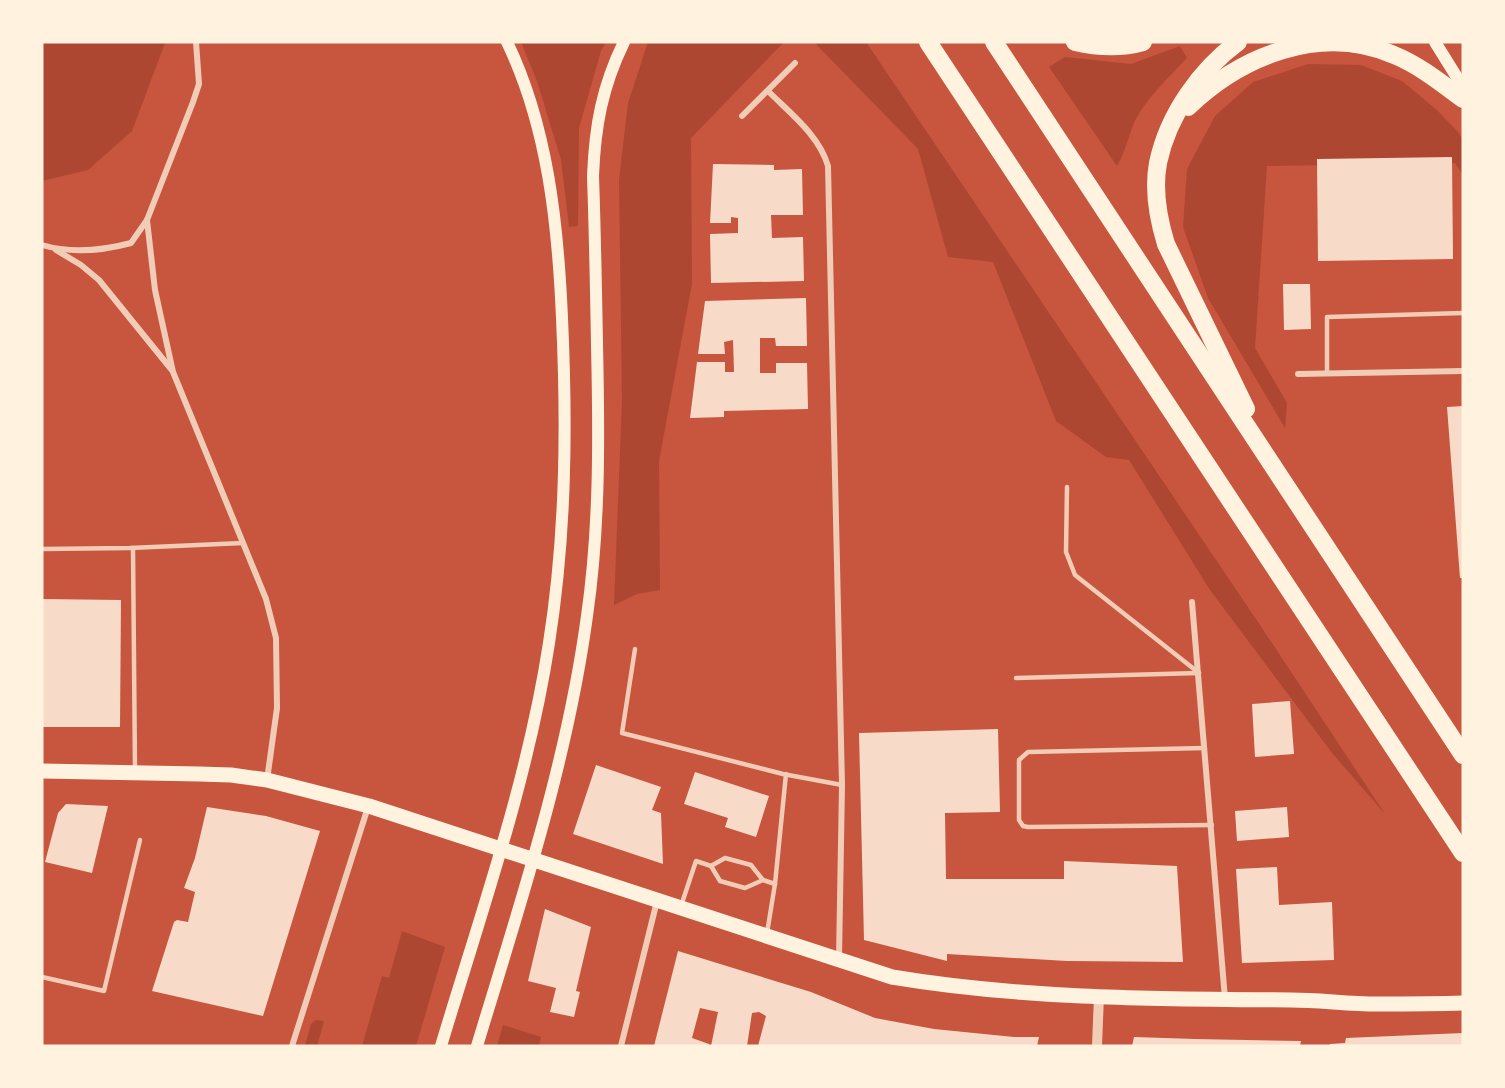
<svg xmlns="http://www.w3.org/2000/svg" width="1505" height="1088" font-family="'DM Sans',sans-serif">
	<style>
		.green { fill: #ae4732 }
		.building { fill: #f7dbc8 }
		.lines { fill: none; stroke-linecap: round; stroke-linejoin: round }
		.service { stroke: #f1ccb7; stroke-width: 4.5 }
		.minor { stroke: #f1ccb7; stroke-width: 6 }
		.tertiary { stroke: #f1ccb7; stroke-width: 10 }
		.secondary { stroke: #fff3e0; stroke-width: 12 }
		.primary { stroke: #fff3e0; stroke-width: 15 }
		.motorway { stroke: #fff3e0; stroke-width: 18 }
	</style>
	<rect width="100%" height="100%" fill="#c8553d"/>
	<g class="green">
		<path d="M42 42 165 43 132 131 88 170 42 181Z"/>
		<path d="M521 42H606L601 51 579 128 578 226 569 227 561 160 537 81Z"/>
		<path d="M648 42H784L691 138 692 284 659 461 660 590 637 594 614 605 622 400 619 180 628 103Z"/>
		<path d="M814 42H866L1260 625 1385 814 1332 753 1210 590 1129 460 1106 457 1056 421 993 262 948 257 918 149Z"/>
		<path d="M1180 46 1187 58C1169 77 1145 100 1134 123 1128 138 1125 152 1117 166L1049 67 1065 57 1131 64Z"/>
		<path d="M1308 64 1361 65 1402 81 1437 110 1458 132 1463 140V175L1455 163 1267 166 1255 348 1287 403 1285 428 1208 298 1183 227 1187 169 1215 116 1253 82Z"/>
		<path d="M402 931 445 947 416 1046H362L382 976 389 978Z"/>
		<path d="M316 1020 324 1021 317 1046H305L311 1024Z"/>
		<path d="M503 1025 541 1037 539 1046H497Z"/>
	</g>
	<g class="building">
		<path d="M1452 157 1453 259 1318 261 1317 159Z"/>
		<path d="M713 164 774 165V170L802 169 803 215H771L772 238 803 237 804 281 711 283 710 234 738 233V218L731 217V223H710Z"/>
		<path d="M1283 284H1310L1311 329 1284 330Z"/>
		<path d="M806 298 807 346H776L775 338H760V373H776V363H807L808 409 724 411V417L690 418 697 362H725V372H734L733 340 724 342 725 354H698L705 301Z"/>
		<path d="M1463 406V578H1460L1447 407Z"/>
		<path d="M42 599 121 600 120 727H42Z"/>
		<path d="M1290 701 1294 754 1255 757 1252 704Z"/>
		<path d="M998 729 1000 812 945 813 946 879H1064V861L1177 866 1183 962 1067 961 947 954V961L864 940 859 733Z"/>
		<path d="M596 765 661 787 652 810 661 813 663 864 573 834Z"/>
		<path d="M695 772 769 796 756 837 725 827 728 818 684 804Z"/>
		<path d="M66 804 108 806 92 873 45 862 58 813Z"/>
		<path d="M207 807 266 816 320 831 263 1016 152 991 174 922 177 920 188 922 195 892 184 888 195 858Z"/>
		<path d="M1287 807 1289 837 1237 841 1235 811Z"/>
		<path d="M1277 867 1279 905 1332 902 1334 960 1242 963 1236 869Z"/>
		<path d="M545 909 591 927 576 991 580 992 574 1017 550 1012 556 988 528 981Z"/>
		<path d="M678 951 811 992 875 1018 934 1029 1014 1037H1039L1037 1046H758L766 1016 759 1012 752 1013 747 1046H711L718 1012 700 1008 692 1038 709 1044V1046H654Z"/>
		<path d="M1463 1033V1046H1330V1044L1345 1043 1346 1038Z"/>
		<path d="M1134 1037 1195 1039 1301 1041 1300 1046H1132Z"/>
	</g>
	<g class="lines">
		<g class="service">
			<path d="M1327 374V317L1463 313"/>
			<path d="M1067 487 1066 552 1075 575 1199 673"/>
			<path d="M133 548 135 770"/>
			<path d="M42 549 130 548 243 543"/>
			<path d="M635 649 622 733 783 774 842 785"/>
			<path d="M1016 678 1199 673"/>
			<path d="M1205 748 1028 752 1019 760V820L1023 826 1028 827 1212 825"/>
			<path d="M763 880 745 888 720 881 711 866 725 858 751 865 763 880 775 884"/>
			<path d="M681 906 696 861 711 866"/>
			<path d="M767 933 775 884 786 774"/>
			<path d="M42 977 104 991 140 840"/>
		</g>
		<g class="minor">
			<path d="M768 91C790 113 819 135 828 166L842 785 839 958"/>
			<path d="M742 116 795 63"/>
			<path d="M147 220 155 290 173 372 266 599 276 638 277 708 267 780"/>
			<path d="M42 245C72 254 101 251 131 243L147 220 193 102 199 84 196 42"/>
			<path d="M56 250 81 265 99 280 171 369"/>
			<path d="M1298 374 1463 371"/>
			<path d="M1192 602 1225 999"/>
			<path d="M292 1046 368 807"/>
			<path d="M621 1046 657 901"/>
		</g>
		<path class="tertiary" d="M1097 1046 1099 996"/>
		<g class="secondary">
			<path d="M1435 42 1463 87"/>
			<path d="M441 1046C481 913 528 780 549 643 566 535 567 427 562 318 558 225 548 127 507 42"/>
			<path d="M477 1046C520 904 567 763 587 616 600 526 599 434 597 344 596 288 595 232 593 176 595 126 602 87 624 42"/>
		</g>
		<path class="primary" d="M42 771 199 774 231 775 267 780 369 806 892 977C1023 999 1158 999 1291 1000 1319 1000 1348 1004 1377 1004 1405 1004 1434 1004 1463 1003"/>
		<g class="motorway">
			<path d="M928 42 1463 853"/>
			<path d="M994 42 1463 755"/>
			<path d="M1075 42C1097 47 1122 48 1143 42"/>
			<path d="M1238 42C1200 70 1168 115 1158 163 1153 190 1158 218 1166 244L1246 409"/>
			<path d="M1188 107C1241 56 1321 23 1394 55 1419 65 1441 83 1463 99"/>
		</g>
	</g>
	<rect width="1505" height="1088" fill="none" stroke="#fff3e0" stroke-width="87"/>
</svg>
